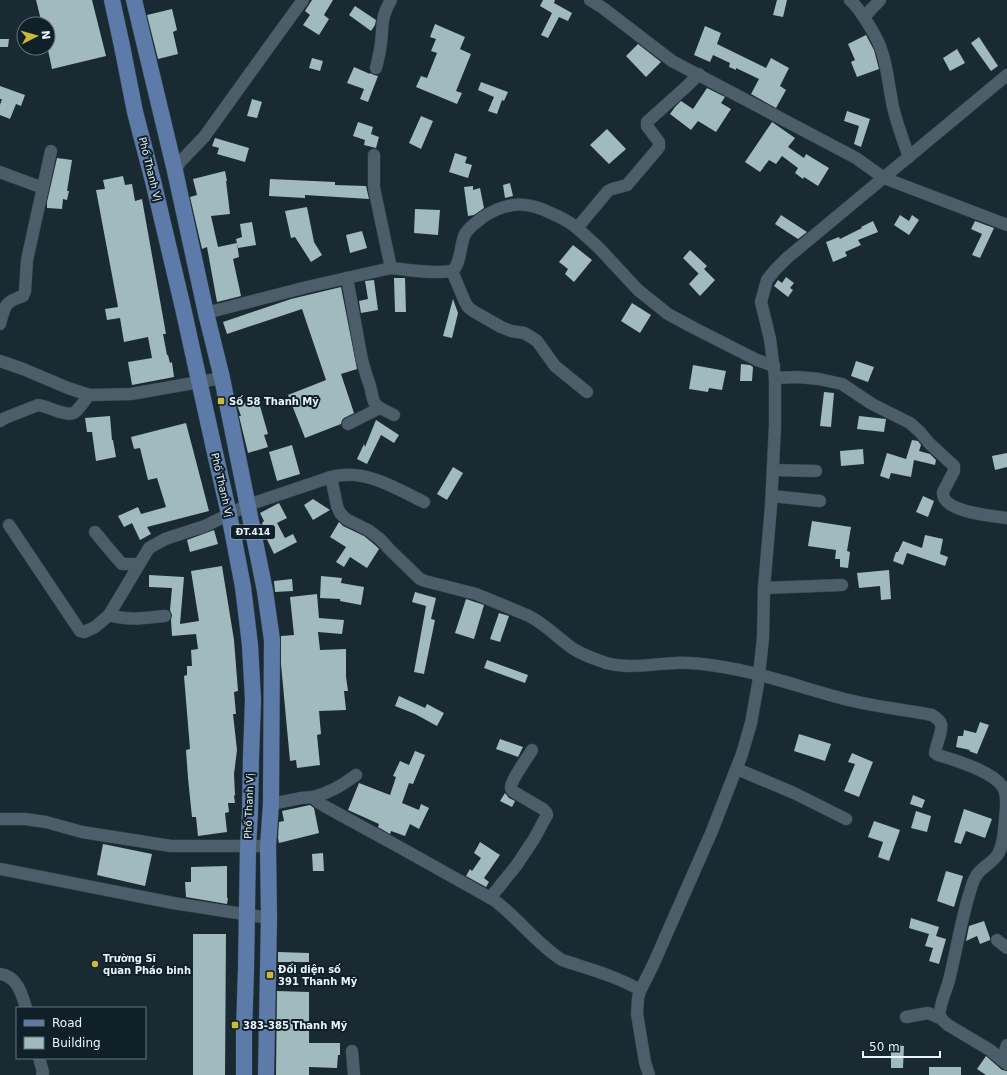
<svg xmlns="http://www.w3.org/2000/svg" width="1007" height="1075" font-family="'DejaVu Sans',sans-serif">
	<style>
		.building { fill: #a0babe }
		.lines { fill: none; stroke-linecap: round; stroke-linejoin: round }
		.minor-casing { stroke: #36444c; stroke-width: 13 }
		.major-casing { stroke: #36444c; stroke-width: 17 }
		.minor { stroke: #4c5e69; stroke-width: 12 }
		.major { stroke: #5c7ba9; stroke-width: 16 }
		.poi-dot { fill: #ceb837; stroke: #0f2029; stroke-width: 1.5 }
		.labels { text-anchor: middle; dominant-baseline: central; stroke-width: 4; stroke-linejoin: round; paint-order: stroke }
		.shield { fill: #0f2029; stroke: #a9b5bd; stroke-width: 1 }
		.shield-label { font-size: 9px; font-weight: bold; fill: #ebf5fc }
		.street-label { font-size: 10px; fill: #ebf5fc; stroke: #0f2029 }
		.poi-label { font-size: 10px; font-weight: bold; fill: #ebf5fc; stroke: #0f2029; text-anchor: start }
	</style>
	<rect width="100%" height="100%" fill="#192a33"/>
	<g class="building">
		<path d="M36 0H92L106 56 52 69 48 50V24H42Z"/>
		<path d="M312 0H333L324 15 329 19 319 35 303 25 310 15 305 11Z"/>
		<path d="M543 0H555L554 3 572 13 568 21 559 17 548 38 541 35 552 13 540 6Z"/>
		<path d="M777 0H787L783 17 773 15Z"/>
		<path d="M355 6 376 20 375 25 371 31 349 15Z"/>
		<path d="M172 9 177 30 173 32 178 54 158 59 147 15Z"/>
		<path d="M435 24 465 37 460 49 471 54 456 91 462 93 457 104 416 87 421 76 427 78 437 53 431 51 436 39 430 37Z"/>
		<path d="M705 26 721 33 717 44 766 68 771 58 789 68 780 86 786 90 776 108 751 94 759 79 736 68V70L729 67 730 63 713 55 710 62 694 55Z"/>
		<path d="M866 35 874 50 879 69 857 77 851 62 855 60 848 44Z"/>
		<path d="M979 37 998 66 991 71 971 43Z"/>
		<path d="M0 39H9L8 47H0Z"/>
		<path d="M638 44 661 62 646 77 626 56Z"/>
		<path d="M957 49 965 63 950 71 943 58Z"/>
		<path d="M312 58 323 61 320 71 309 68Z"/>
		<path d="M354 67 370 74V73L374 75 378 76 368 102 360 99 364 89 347 83Z"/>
		<path d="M481 82 508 92 504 101 502 100 497 114 488 111 494 97 478 90Z"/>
		<path d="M0 86 25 95 21 106 16 104 10 119 0 115V105L2 99H0Z"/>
		<path d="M707 88 725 97 721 103 731 109 716 132 698 121 691 130 670 114 675 107 681 101 693 109Z"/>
		<path d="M252 99 262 102 257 118 247 116Z"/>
		<path d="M847 111 870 119 861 147 854 144 859 126 844 121Z"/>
		<path d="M421 116 433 121 421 149 409 143Z"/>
		<path d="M358 122 373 127 371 134 379 137 376 148 364 145 365 140 353 136Z"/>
		<path d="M772 122 795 138 788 147 804 158 806 154 829 168 818 186 804 177 803 179 795 173 798 168 782 156 776 164 769 160 760 172 745 162Z"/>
		<path d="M607 129 626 149 609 164 590 145Z"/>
		<path d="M215 138 249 148 245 162 217 154 219 148 212 146Z"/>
		<path d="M455 153 467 157 465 163 472 165 468 178 449 172Z"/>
		<path d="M57 158 72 160 67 191H69L67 200 63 199 62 209 47 208V202Z"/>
		<path d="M225 171 227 181H226L230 214 211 216 218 247 237 243 239 257 233 259 241 296 217 302 207 247 202 249 190 197 197 195 193 179Z"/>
		<path d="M123 176 125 185 132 184 135 201 142 199 166 334H163L167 355H168L170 363 172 362 174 377 132 385 128 362 152 358 148 337 124 342 120 318 107 320 105 309 118 307 96 190 105 189 103 180Z"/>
		<path d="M270 179 335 182V185L366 186 369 199 305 195V198L269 196Z"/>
		<path d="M510 183 513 196 505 198 503 185Z"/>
		<path d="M473 186V190L480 188 484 208 474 215 468 216 464 187Z"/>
		<path d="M307 207 314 242 322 255 311 262 295 237 291 238 285 211Z"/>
		<path d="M415 209 440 210 438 235 414 233Z"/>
		<path d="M781 215 807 232 798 239 775 224Z"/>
		<path d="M900 215 909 221 912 215 919 220 909 235 894 225Z"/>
		<path d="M873 221 878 232 858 240 861 245 845 252 847 256 833 262 826 242 839 237 840 239 862 228 861 227Z"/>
		<path d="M975 221 994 228 980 258 972 255 982 234 971 229Z"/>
		<path d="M252 222 256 245 238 248 236 239 242 237 240 224Z"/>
		<path d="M362 231 367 248 350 253 346 235Z"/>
		<path d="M573 245 592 260 574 282 565 274 568 269 559 262Z"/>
		<path d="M690 250 707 266 704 269 715 280 700 296 689 284 700 272 699 274 683 258Z"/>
		<path d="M786 277 794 283 790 288 793 290 788 297 774 286 778 280 782 283Z"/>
		<path d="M394 278H405L406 312H395Z"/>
		<path d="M374 280 378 310 361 313 359 301 368 299 365 281Z"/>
		<path d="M341 287 357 369 341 374 354 413 344 418 342 420 341 424 305 438 288 395 326 380 302 309 227 334 223 322 291 299Z"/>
		<path d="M453 299 458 313 452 338 443 336Z"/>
		<path d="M632 303 651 315 640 333 621 321Z"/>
		<path d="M856 361 874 367 868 382 851 376Z"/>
		<path d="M741 364 750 365 753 367 752 381H740Z"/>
		<path d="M693 365 726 371 722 390 709 388 708 392 689 389Z"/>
		<path d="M824 392 834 393 831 427 820 426Z"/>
		<path d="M258 399 268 434 264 435 268 447 248 453 239 416H241L237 405Z"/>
		<path d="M110 416 112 440H113L116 457 96 461 92 432H87L85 418Z"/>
		<path d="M859 416 886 419 884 432 857 429Z"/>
		<path d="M376 420 399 435 394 443 381 435 367 464 357 459 364 444 365 447Z"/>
		<path d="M186 423 209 511 147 527 151 534 140 540 132 523 124 527 118 516 138 507 141 514 166 507 157 478 148 480 140 448 134 449 131 437Z"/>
		<path d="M912 440 918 441 921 445 919 451 930 454 936 460 935 465 914 460 911 477 891 473 889 479 880 476 887 453 906 459Z"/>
		<path d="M292 445 300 474 277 481 269 452Z"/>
		<path d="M863 449 864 464 841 466 840 451Z"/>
		<path d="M1007 453V467L995 470 992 456Z"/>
		<path d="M453 467 463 473 447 500 437 494Z"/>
		<path d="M923 496 934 501 928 517 916 512Z"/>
		<path d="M313 499 330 510 313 520 304 505Z"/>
		<path d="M279 503 287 518 277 523 285 538 293 534 297 542 274 554 263 531 265 529 262 523 264 521 260 513Z"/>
		<path d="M812 521 851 527 847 551 850 552 848 568 840 567V559H835L836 550 808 546Z"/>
		<path d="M339 522 343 526 364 536 375 545 379 549 367 568 350 557 344 567 336 562 346 547 330 537Z"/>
		<path d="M214 530 218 544 190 552 187 540Z"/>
		<path d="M925 535 943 539 940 554 948 557 945 566 907 553 903 565 893 561 896 552H898L903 541 922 548Z"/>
		<path d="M222 566 234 640 238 691 234 692 236 714H233L237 750 234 774 235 795 234 796 235 803H228L229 812 225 813 227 832 198 836 196 817H192L188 778 186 750 190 749 184 676 187 675V666H192L191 650 198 649 196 634 172 636 171 620 172 615 170 610 172 588 149 587V575L184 577 180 624 199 621 191 571Z"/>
		<path d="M889 570 891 599 881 600 880 586 859 588 857 573Z"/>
		<path d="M321 576 342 578 341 583 364 587 361 605 340 601V599L320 598Z"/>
		<path d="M292 579 293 591 275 592 274 581Z"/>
		<path d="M415 592 436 598 431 619 435 620 424 674 414 672 426 606 412 602Z"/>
		<path d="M317 594 319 618 344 620 342 634 318 632 320 650 346 649V677L348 691H344L346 710 319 711 321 734 317 735 320 765 297 768 296 760 290 761 281 664V636L294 635 290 597Z"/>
		<path d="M466 599 484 605 474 639 455 633Z"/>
		<path d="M499 613 509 616 500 642 490 639Z"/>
		<path d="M487 660 528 675 525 683 484 668Z"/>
		<path d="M399 696 425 708 427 704 444 713 437 726 415 714 395 706Z"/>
		<path d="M980 722 989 725 977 754 969 751 970 750 956 747 958 736H963L964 730 976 733Z"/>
		<path d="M799 734 831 744 825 761 794 751Z"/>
		<path d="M500 739 523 747 518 757 496 749Z"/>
		<path d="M415 751 425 755 413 784 409 783 402 803 419 810 421 804 429 808 419 829 410 824 405 836 391 831 390 834 378 827 379 824 348 810 359 783 390 795 396 777 393 776 400 761 409 765Z"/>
		<path d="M852 753 873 762 859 797 844 791 855 764 848 762Z"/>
		<path d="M505 793 509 798 515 801 512 807 500 801Z"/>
		<path d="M913 795 925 800 922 808 910 804Z"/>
		<path d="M310 805 314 808 319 833 279 843 278 838 279 822 284 821 282 811Z"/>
		<path d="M964 809 992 819 985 838 966 831 961 844 954 842Z"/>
		<path d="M916 811 931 816 927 832 911 828Z"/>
		<path d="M874 821 900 830 889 861 878 857 883 842 868 837Z"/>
		<path d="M480 842 500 855 484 878 489 882 486 887 466 876 470 869 472 871 481 858 474 853Z"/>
		<path d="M103 844 152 854 145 886 97 875Z"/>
		<path d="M323 853 324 871H313L312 854Z"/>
		<path d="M227 866V898H228L227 904 186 897 185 882H191V867Z"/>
		<path d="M946 871 963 876 954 907 937 901Z"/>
		<path d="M911 918 939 927 936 936 946 939 939 964 929 961 933 948 925 946 929 934 909 928Z"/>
		<path d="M984 921 990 938V940L980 944 977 936 966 941 969 926Z"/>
		<path d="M193 934H226L225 1075H193Z"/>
		<path d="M278 952 309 953V962H278Z"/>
		<path d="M277 991 309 992V1043H340V1055H338L337 1068 309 1067V1075H276Z"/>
		<path d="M891 1045 904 1046 903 1068H891Z"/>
		<path d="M986 1056 1002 1070 1007 1071V1075H986L977 1069Z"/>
		<rect x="929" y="1067" width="32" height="8"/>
	</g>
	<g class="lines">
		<defs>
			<g id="minor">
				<path d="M590 0 603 8 672 61 856 158 884 178 1007 225"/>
				<path d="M850 0C857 6 862 14 867 22 873 32 879 41 882 52 888 70 889 89 893 107 897 124 903 140 909 157"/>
				<path d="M864 17 880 0"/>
				<path d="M376 68C378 60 380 52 381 43 383 25 381 16 391 0"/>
				<path d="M374 155V188L391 268"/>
				<path d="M175 171 180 162 204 137 276 37 303 0"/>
				<path d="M0 172 43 188"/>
				<path d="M577 228 599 248 638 290 668 314 694 328 757 360 774 366"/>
				<path d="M452 271 465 302 468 307 473 311 501 327 511 331 524 333 531 337 537 341 555 366 587 392"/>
				<path d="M347 278 362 360 366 374 370 386 373 399 375 404 380 408 394 415"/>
				<path d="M206 313 307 287 391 268C410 270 433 274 452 271 461 265 460 244 465 234 469 227 477 222 483 217 508 201 527 201 553 214 562 218 570 222 577 228L608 191 612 189 627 185 655 152 659 147V142L647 126V122L686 87 699 74"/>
				<path d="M0 324C5 306 4 302 23 296L25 291 27 260 51 151"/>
				<path d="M0 361 23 369 68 388 89 395 131 394 222 378"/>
				<path d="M775 378 798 377 819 379 842 384 872 404 910 423 920 432 929 443 954 466V471L943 492C941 512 993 516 1007 518"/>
				<path d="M0 421 5 418 38 405C48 406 67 418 75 412 80 408 85 400 89 395"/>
				<path d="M348 424 380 408"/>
				<path d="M773 470 816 471"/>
				<path d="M331 477 337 506 340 513 346 519 368 530 380 539 390 550 420 579 425 581 476 594 529 616C545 624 558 638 572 648 582 655 595 659 606 663 628 669 652 664 675 663 689 662 703 664 717 666 758 672 797 686 837 697 868 706 901 709 932 715 936 718 940 720 941 724 943 730 936 745 935 753L938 755C955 760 1000 773 1005 792 1007 800 1006 810 1005 819 1004 830 1004 844 998 854 992 864 979 868 975 878 972 883 971 889 969 895 960 924 956 954 948 984 946 990 938 1010 940 1016 941 1020 945 1022 948 1025L990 1050 1007 1064"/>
				<path d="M772 496 820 501"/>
				<path d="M9 525 80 631 84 632 95 627 109 615 149 548 165 539 205 526 248 505 331 477C335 476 339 475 344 475 370 472 401 491 424 502"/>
				<path d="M95 532 109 549 122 564H139"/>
				<path d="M764 588 842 585"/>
				<path d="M109 615C129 621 145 618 165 616"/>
				<path d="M737 769 794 793 846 819"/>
				<path d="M313 797C331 792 341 786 356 775"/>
				<path d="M271 804 301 798 313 797 318 802 326 807 401 848 494 900C518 918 537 944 562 960 589 969 616 976 640 990"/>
				<path d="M0 819H25L46 822 82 832 171 846H268"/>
				<path d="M0 869 173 903 269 918"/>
				<path d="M490 898 516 866 534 839 547 815 546 812 543 809 514 792C512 790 511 790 511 787 511 780 528 757 532 750"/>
				<path d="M997 940 1007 948"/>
				<path d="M0 974C17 976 22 994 26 1008"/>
				<path d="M906 1017 928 1013 942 1019"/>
				<path d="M352 1051 354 1075"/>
				<path d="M39 1058 43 1072 42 1075"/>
				<path d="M1002 1060 1007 1045"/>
				<path d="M649 1075 645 1062 637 1014 638 998 640 991 653 965 712 831 742 754 751 723 758 684 763 638 764 588 771 506 775 426V378L772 355 770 339 761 302 767 280 775 270 787 258 1007 75"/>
			</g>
			<g id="major">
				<path d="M112 0 122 46 135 112 153 181 183 308 215 453 229 514 243 587 250 645 253 700 251 757 250 813 248 847 246 969 244 1033V1075"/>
				<path d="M134 0 175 171 206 313 222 378 265 591 272 640 271 804 268 846 269 918 266 1075"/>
			</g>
		</defs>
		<use href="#minor" class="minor-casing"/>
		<use href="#major" class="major-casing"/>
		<use href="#minor" class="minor"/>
		<use href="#major" class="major"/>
	</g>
	<g class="poi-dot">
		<rect x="217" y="397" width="8" height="8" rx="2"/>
		<circle cx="95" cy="964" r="4"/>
		<rect x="266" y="971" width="8" height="8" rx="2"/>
		<rect x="231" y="1021" width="8" height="8" rx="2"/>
	</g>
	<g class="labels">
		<rect class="shield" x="231" y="525" width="44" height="14" rx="3"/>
		<g class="shield-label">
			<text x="253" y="532">ĐT.414</text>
		</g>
		<g class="street-label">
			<text transform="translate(150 169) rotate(76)">Phố Thanh Vị</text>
			<text transform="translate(222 485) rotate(77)">Phố Thanh Vị</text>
			<text transform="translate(249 806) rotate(-88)">Phố Thanh Vị</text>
		</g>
		<g class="poi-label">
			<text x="229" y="401">Số 58 Thanh Mỹ</text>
			<text x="103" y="958">Trường Sĩ<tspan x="103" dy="12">quan Pháo binh</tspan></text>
			<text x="278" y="969">Đối diện số<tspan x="278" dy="12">391 Thanh Mỹ</tspan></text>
			<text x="243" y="1025">383-385 Thanh Mỹ</text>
		</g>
	</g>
	<rect x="16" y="1007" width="130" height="52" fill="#0f2029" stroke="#67757d"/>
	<rect x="24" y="1020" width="20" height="6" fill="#5c7ba9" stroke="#67757d"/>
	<text x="52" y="1027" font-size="12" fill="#ebf5fc">Road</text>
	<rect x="24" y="1037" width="20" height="12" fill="#a0babe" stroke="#67757d"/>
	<text x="52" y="1047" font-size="12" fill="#ebf5fc">Building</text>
	<g transform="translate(36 36) rotate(84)"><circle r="19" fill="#0f2029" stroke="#67757d"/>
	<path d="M0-3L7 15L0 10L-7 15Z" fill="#ceb837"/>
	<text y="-6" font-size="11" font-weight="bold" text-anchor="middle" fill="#ebf5fc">N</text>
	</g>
	<path d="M863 1051v6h77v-6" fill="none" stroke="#ebf5fc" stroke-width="2"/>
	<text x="869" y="1051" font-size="12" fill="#ebf5fc" stroke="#0f2029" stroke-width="3" paint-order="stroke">50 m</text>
</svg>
